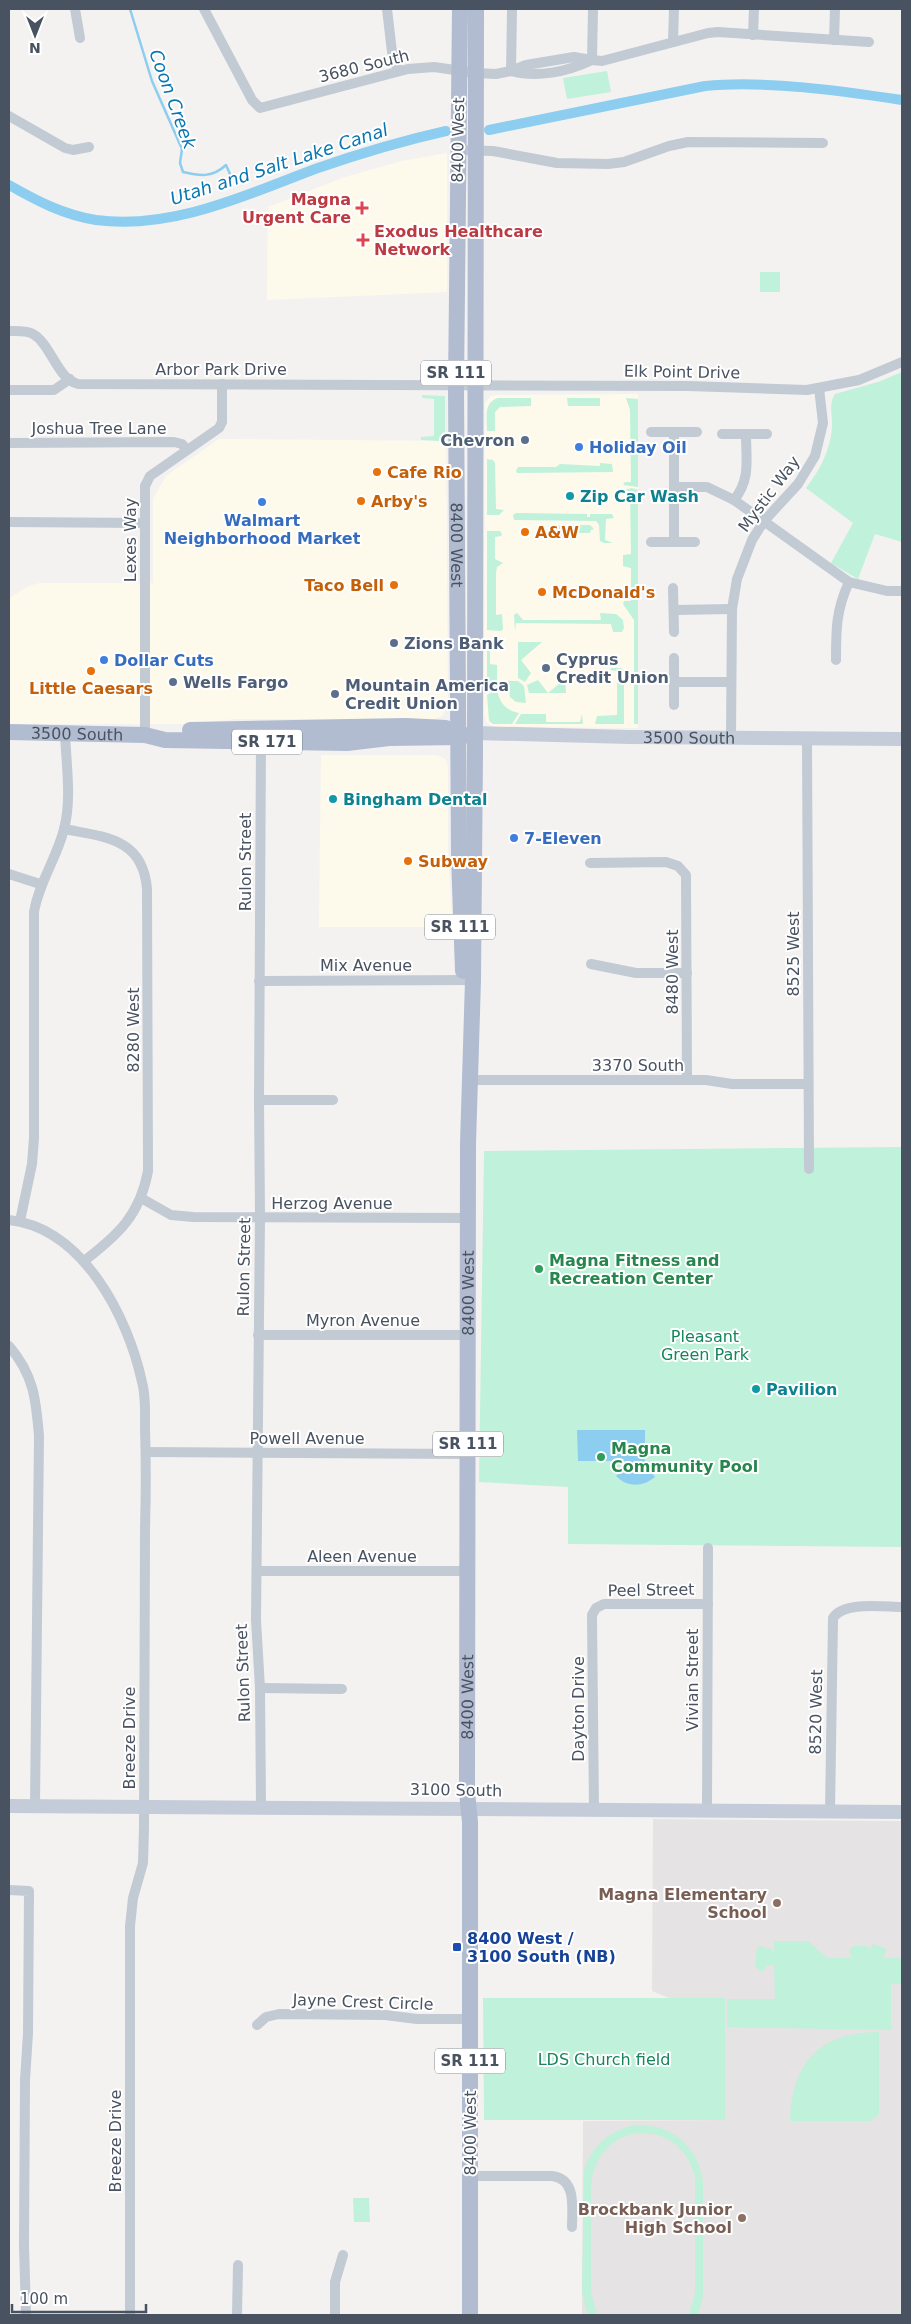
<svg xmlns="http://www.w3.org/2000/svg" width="911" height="2324" font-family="'DejaVu Sans',sans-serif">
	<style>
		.commercial { fill: #fdfaec }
		.education { fill: #e5e3e3 }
		.green { fill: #c0f1da }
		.water { fill: #8dcdef }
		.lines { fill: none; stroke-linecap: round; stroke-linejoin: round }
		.stream { stroke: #8dcdef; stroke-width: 2.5 }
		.canal { stroke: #8dcdef; stroke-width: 10 }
		.street { stroke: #c2cad3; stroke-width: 10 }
		.secondary { stroke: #c4ccda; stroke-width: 14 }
		.primary { stroke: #b1bcd0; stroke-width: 16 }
		.health-dot { fill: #e0444e; stroke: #fff; stroke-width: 2 }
		.service-dot { fill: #5c6f8a; stroke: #fff; stroke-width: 2 }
		.shop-dot { fill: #3f7fe0; stroke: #fff; stroke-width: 2 }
		.food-dot { fill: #e8710a; stroke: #fff; stroke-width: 2 }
		.culture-dot { fill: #0f9aa8; stroke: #fff; stroke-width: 2 }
		.leisure-dot { fill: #2e9e5b; stroke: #fff; stroke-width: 2 }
		.education-dot { fill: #8d6e63; stroke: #fff; stroke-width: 2 }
		.transit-dot { fill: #1a4fb4; stroke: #fff; stroke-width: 2 }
		.labels { text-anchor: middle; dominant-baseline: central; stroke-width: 4; stroke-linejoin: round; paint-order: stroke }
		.shield { fill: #fff; stroke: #808690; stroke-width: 1 }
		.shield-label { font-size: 15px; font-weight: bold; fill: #495260 }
		.street-label { font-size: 16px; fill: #495260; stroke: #fff }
		.health-label { font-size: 16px; font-weight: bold; fill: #be3a42; stroke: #fff; text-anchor: end }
		.service-label { font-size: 16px; font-weight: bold; fill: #4e5e75; stroke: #fff; text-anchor: start }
		.shop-label { font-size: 16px; font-weight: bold; fill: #366cbe; stroke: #fff; text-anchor: start }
		.food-label { font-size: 16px; font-weight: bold; fill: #c56008; stroke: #fff; text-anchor: start }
		.culture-label { font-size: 16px; font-weight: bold; fill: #0d838f; stroke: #fff; text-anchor: start }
		.leisure-label { font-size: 16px; font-weight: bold; fill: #27864d; stroke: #fff; text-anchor: start }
		.park-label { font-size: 16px; fill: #16855d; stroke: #fff }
		.education-label { font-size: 16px; font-weight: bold; fill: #785e54; stroke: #fff; text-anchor: end }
		.transit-label { font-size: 16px; font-weight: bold; fill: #164399; stroke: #fff; text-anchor: start }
		.water-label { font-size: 18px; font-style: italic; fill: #0977b2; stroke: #fff }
	</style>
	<rect width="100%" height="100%" fill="#f4f2f1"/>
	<g class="commercial">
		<path d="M447 153V292L267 300 268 207 345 177 402 161Z"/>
		<path d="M638 394V728L493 727 486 722 484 713 485 403 491 396 496 395Z"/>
		<path d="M219 439 446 441 448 706 442 716 434 719H235L191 724H9V598L29 586 40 583H153V499L166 476Z"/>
		<path d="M321 755H433L440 756 446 760 448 767V846L452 927H319Z"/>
	</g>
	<path class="education" d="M653 1819 902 1821V2315H582L583 2121 725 2120V1999L669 1998 652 1991Z"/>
	<g class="green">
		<path d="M607 71 611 92 567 99 563 78Z"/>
		<rect x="760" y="272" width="20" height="20"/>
		<path d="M902 372V542L875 534 858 579 831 563 853 523 806 488C820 470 830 451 832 428 833 416 828 404 835 394L878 382Z"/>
		<path d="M422 395 445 396V437L440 441 421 440V437L434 436V399L422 398Z"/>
		<path d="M498 398H531V406L500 407 495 412V431H487C487 419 483 402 498 398Z"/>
		<path d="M567 398H600V406H568Z"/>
		<path d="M626 398 638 399V487L623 485 625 482H631L630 410Z"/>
		<path d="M487 459 493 460 495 463 496 509 504 510 499 515H487Z"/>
		<path d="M600 463 612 464 613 472 517 473 516 471 518 467H556L560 464 600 466Z"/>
		<path d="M632 488 638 490V724H634V620L623 604 624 601H631V568L623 566V555L631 554 630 492 623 490Z"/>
		<path d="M516 513 587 514V517H590V514H612L614 518 606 519 605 540 613 543H604L600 541 599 525 596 521 514 520 513 515Z"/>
		<path d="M561 525 564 529 567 525H590L594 529 591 530 590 533H563V536H552V527H546Z"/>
		<path d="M487 531H500L502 534 501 536 495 537V559L503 563 497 567 496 573V615L502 614 503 629 501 631 487 630Z"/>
		<path d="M517 613 523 620H601L600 613 616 614 623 620 624 628 622 632H613L611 624 516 623 515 631 514 615Z"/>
		<path d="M487 642 497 643V645H490V664L497 665V686L487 693Z"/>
		<path d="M518 642H542L521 660 531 673 525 682 518 678Z"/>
		<path d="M611 668H621L624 670V724H595L597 716 617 715V671L610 670Z"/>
		<path d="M565 679 566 693H529L527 685 538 680 548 693Z"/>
		<path d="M508 681H518L524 686 526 703 516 702 510 697Z"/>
		<path d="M497 689C499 702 505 710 519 713L512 724H493L489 721 487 695Z"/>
		<path d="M521 714H546V722H580L582 714 583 724H515Z"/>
		<path d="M902 1147V1547L568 1544V1487L479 1482 484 1151Z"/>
		<path d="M774 1941H808L827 1958H852L849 1950 854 1946H866L870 1949 873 1944 887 1949 883 1958H902V1983L891 1984V2030L727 2027V1999H775L774 1964 767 1966 762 1972 755 1966 757 1948 760 1946 771 1949 774 1953Z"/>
		<path d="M483 1998H725V2120H484Z"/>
		<path d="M879 2032V2114L871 2121H790C791 2063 820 2032 879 2032Z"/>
		<path d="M634 2125C671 2123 699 2146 703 2183V2296L698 2315H689L695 2293V2176C678 2114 597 2121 591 2185V2292L597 2315H588L582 2292 584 2170C592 2146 609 2131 634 2125Z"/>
		<path d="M353 2198H369L370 2222H354Z"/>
	</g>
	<path class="water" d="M577 1430H645V1464L655 1477C643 1487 628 1488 616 1476L627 1466 628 1461H578Z"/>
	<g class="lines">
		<path class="stream" d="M130 9 152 81 182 149 180 163 183 172C200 176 212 178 226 165L230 174"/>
		<g class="canal">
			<path d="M489 130 705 86C765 80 842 91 902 100"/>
			<path d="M9 185C37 201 64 215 96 220 172 230 246 195 315 169 358 154 401 141 446 131"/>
		</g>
		<g class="street">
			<path d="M75 9 80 38"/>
			<path d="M204 9 252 100 260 108 408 69 434 67 476 73 496 74 511 71 526 65 574 57 592 60C567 72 537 78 511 71"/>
			<path d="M387 9 392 52 398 71"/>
			<path d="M593 9 592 60 602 61 621 56 708 33 718 32 869 42"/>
			<path d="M753 35 754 9"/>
			<path d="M834 40 835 9"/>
			<path d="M673 42 674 9"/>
			<path d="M511 71 512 9"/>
			<path d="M9 116 65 148 73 150 89 147"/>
			<path d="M458 150 493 151 557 163 608 164 624 162 669 146 688 142 823 143"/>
			<path d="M9 331C16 331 26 330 33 334 51 344 57 379 78 384L688 386 807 390 859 380 902 362"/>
			<path d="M9 390H54L70 379"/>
			<path d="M651 432H697"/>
			<path d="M674 432V542"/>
			<path d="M722 434H767"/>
			<path d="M9 443 174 442 182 444 187 450"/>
			<path d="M674 487H707L734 500 849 582 887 591H902"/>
			<path d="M734 500C751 479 746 459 746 434"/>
			<path d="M9 522 145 523"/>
			<path d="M651 542H695"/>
			<path d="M673 588 674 632"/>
			<path d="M674 610 732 609"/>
			<path d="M836 660C836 630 836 610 849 582"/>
			<path d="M674 682H731"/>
			<path d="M674 705V658"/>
			<path d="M145 735V486L150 476 219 428 222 422V384"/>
			<path d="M731 737 732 609 737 579 752 540 764 521 798 484 815 456 823 423 819 388"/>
			<path d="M261 738 259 1100 260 1217 256 1620 260 1688 261 1807"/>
			<path d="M807 738 809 1169"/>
			<path d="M64 829C105 837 143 838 147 889L148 1171C140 1215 118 1235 84 1261"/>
			<path d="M590 863 666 862 678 866 686 875 687 1080"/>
			<path d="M9 874 40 884"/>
			<path d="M591 964 636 973H687"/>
			<path d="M259 981 473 980"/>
			<path d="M469 1080H706L732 1084H808"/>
			<path d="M259 1100H333"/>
			<path d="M141 1198 171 1215 193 1217 468 1218"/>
			<path d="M9 1220C83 1228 128 1317 142 1382 146 1396 145 1412 145 1427 146 1461 146 1495 145 1529 145 1628 144 1728 144 1827L143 1863 133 1898 130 1926V2315"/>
			<path d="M20 1221 32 1164 34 1138V912C39 882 57 858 64 829 72 799 66 763 65 733"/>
			<path d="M258 1335H467"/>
			<path d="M9 1346C34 1375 36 1400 39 1436L35 1806"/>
			<path d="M146 1452 468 1454"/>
			<path d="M257 1571H467"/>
			<path d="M260 1688 342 1689"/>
			<path d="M594 1811 592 1615 596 1608 604 1604H708"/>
			<path d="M707 1812 708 1548"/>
			<path d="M830 1812 833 1618C843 1601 884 1607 902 1607"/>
			<path d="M9 1890 29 1891 28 2033 25 2080 24 2245 26 2315"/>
			<path d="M257 2025 266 2017 279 2014 385 2015 417 2019H470"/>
			<path d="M470 2176H552C577 2179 572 2208 572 2227"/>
			<path d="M237 2315 238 2265"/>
			<path d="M335 2315V2282L343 2255"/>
		</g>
		<g class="secondary">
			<path id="s1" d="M475 733 629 737 902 739"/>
			<path d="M9 1806 902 1812"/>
		</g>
		<g class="primary">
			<path id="s2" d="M460 9 456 386 459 857 463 971"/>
			<path d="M190 730 406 726 446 728"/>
			<path id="s3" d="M9 732 145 735 165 740 347 743 389 738 459 737 468 735"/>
			<path id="s4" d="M470 2315V1822L467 1792 468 1144 473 980 475 754 476 9"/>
		</g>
	</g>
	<g class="health-dot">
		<path d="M359.5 200.5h5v5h5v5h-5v5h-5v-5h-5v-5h5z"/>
		<path d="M360.5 232.5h5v5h5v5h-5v5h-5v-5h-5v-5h5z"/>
	</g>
	<g class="service-dot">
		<circle cx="525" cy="440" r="5"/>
		<circle cx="394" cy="643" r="5"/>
		<circle cx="546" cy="668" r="5"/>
		<circle cx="173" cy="682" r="5"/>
		<circle cx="335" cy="694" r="5"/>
	</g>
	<g class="shop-dot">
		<circle cx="579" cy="447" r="5"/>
		<circle cx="262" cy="502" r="5"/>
		<circle cx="104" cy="660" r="5"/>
		<circle cx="514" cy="838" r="5"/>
	</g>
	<g class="food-dot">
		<circle cx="377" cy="472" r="5"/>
		<circle cx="361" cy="501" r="5"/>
		<circle cx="525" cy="532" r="5"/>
		<circle cx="394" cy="585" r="5"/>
		<circle cx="542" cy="592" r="5"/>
		<circle cx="91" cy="671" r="5"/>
		<circle cx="408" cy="861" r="5"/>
	</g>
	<g class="culture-dot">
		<circle cx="570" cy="496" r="5"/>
		<circle cx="333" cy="799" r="5"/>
		<circle cx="756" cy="1389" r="5"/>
	</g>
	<g class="leisure-dot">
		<circle cx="539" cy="1269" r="5"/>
		<circle cx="601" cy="1457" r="5"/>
	</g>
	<g class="education-dot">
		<circle cx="777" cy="1903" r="5"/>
		<circle cx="742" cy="2218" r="5"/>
	</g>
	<rect class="transit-dot" x="452" y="1942" width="10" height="10" rx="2.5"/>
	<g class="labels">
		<g class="shield">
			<rect x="421" y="360.5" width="70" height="25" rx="4"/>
			<rect x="232" y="729.5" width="70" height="25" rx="4"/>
			<rect x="425" y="914.5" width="70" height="25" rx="4"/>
			<rect x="433" y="1431.5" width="70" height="25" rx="4"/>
			<rect x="435" y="2048.5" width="70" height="25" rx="4"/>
		</g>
		<g class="shield-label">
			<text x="456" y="373">SR 111</text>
			<text x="267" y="742">SR 171</text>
			<text x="460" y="927">SR 111</text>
			<text x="468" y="1444">SR 111</text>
			<text x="470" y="2061">SR 111</text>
		</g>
		<g class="street-label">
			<text transform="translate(364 66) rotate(-14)">3680 South</text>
			<text transform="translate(458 140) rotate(-89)">8400 West</text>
			<text x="221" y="369">Arbor Park Drive</text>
			<text transform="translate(682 372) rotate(1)">Elk Point Drive</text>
			<text x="99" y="428">Joshua Tree Lane</text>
			<text transform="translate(769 494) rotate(-53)">Mystic Way</text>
			<text transform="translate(130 540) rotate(-90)">Lexes Way</text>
			<text stroke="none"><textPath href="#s2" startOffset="536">8400 West</textPath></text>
			<text stroke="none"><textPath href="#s3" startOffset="68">3500 South</textPath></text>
			<text stroke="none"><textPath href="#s1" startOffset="214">3500 South</textPath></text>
			<text transform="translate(245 862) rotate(-90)">Rulon Street</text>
			<text transform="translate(793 954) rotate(-90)">8525 West</text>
			<text x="366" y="965">Mix Avenue</text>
			<text transform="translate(672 972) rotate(-90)">8480 West</text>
			<text transform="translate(133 1030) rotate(-90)">8280 West</text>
			<text x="638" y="1065">3370 South</text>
			<text x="332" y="1203">Herzog Avenue</text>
			<text transform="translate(244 1267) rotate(-89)">Rulon Street</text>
			<text stroke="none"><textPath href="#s4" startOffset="1022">8400 West</textPath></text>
			<text x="363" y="1320">Myron Avenue</text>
			<text x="307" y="1438">Powell Avenue</text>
			<text x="362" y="1556">Aleen Avenue</text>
			<text transform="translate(651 1590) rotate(-1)">Peel Street</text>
			<text transform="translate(243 1673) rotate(-92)">Rulon Street</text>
			<text transform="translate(692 1680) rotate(-90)">Vivian Street</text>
			<text stroke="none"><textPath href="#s4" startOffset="618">8400 West</textPath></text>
			<text transform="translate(578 1709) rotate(-90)">Dayton Drive</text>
			<text transform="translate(816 1712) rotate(-89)">8520 West</text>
			<text transform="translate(129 1738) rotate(-90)">Breeze Drive</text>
			<text transform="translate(456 1790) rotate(1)">3100 South</text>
			<text transform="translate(363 2002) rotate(2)">Jayne Crest Circle</text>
			<text transform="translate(470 2133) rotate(-90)">8400 West</text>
			<text transform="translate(115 2141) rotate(-90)">Breeze Drive</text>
		</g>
		<g class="health-label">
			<text x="351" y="199">Magna<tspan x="351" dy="18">Urgent Care</tspan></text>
			<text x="374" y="231" text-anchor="start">Exodus Healthcare<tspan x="374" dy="18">Network</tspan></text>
		</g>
		<g class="service-label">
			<text x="515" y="440" text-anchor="end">Chevron</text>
			<text x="404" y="643">Zions Bank</text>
			<text x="556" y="659">Cyprus<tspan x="556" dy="18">Credit Union</tspan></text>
			<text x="183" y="682">Wells Fargo</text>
			<text x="345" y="685">Mountain America<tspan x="345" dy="18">Credit Union</tspan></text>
		</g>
		<g class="shop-label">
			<text x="589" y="447">Holiday Oil</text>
			<text x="262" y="520" text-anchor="middle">Walmart<tspan x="262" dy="18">Neighborhood Market</tspan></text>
			<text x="114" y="660">Dollar Cuts</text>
			<text x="524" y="838">7-Eleven</text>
		</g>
		<g class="food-label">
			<text x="387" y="472">Cafe Rio</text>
			<text x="371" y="501">Arby's</text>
			<text x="535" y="532">A&amp;W</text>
			<text x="384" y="585" text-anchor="end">Taco Bell</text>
			<text x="552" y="592">McDonald's</text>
			<text x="91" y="688" text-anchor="middle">Little Caesars</text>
			<text x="418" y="861">Subway</text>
		</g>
		<g class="culture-label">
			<text x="580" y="496">Zip Car Wash</text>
			<text x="343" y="799">Bingham Dental</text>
			<text x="766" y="1389">Pavilion</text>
		</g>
		<g class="leisure-label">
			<text x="549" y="1260">Magna Fitness and<tspan x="549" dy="18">Recreation Center</tspan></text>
			<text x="611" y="1448">Magna<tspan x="611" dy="18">Community Pool</tspan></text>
		</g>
		<g class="park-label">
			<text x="705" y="1336">Pleasant<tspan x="705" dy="18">Green Park</tspan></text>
			<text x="604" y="2059">LDS Church field</text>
		</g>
		<g class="education-label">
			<text x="767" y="1894">Magna Elementary<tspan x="767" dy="18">School</tspan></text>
			<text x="732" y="2209">Brockbank Junior<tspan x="732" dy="18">High School</tspan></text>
		</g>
		<g class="transit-label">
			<text x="467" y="1938">8400 West /<tspan x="467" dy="18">3100 South (NB)</tspan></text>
		</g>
		<g class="water-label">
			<text transform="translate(173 99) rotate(70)">Coon Creek</text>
			<text transform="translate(279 164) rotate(-18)">Utah and Salt Lake Canal</text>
		</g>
	</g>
	<rect width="911" height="2324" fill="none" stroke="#495260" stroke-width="20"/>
	<g transform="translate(35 35) rotate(180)" stroke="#ffffff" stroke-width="4" paint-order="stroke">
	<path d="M0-4L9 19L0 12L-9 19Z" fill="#495260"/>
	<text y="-8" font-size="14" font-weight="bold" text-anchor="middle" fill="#495260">N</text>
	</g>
	<path d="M12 2304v8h134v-8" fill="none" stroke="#495260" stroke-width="2.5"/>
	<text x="20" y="2304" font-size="15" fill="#495260" stroke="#ffffff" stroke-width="4" paint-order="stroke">100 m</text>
</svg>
